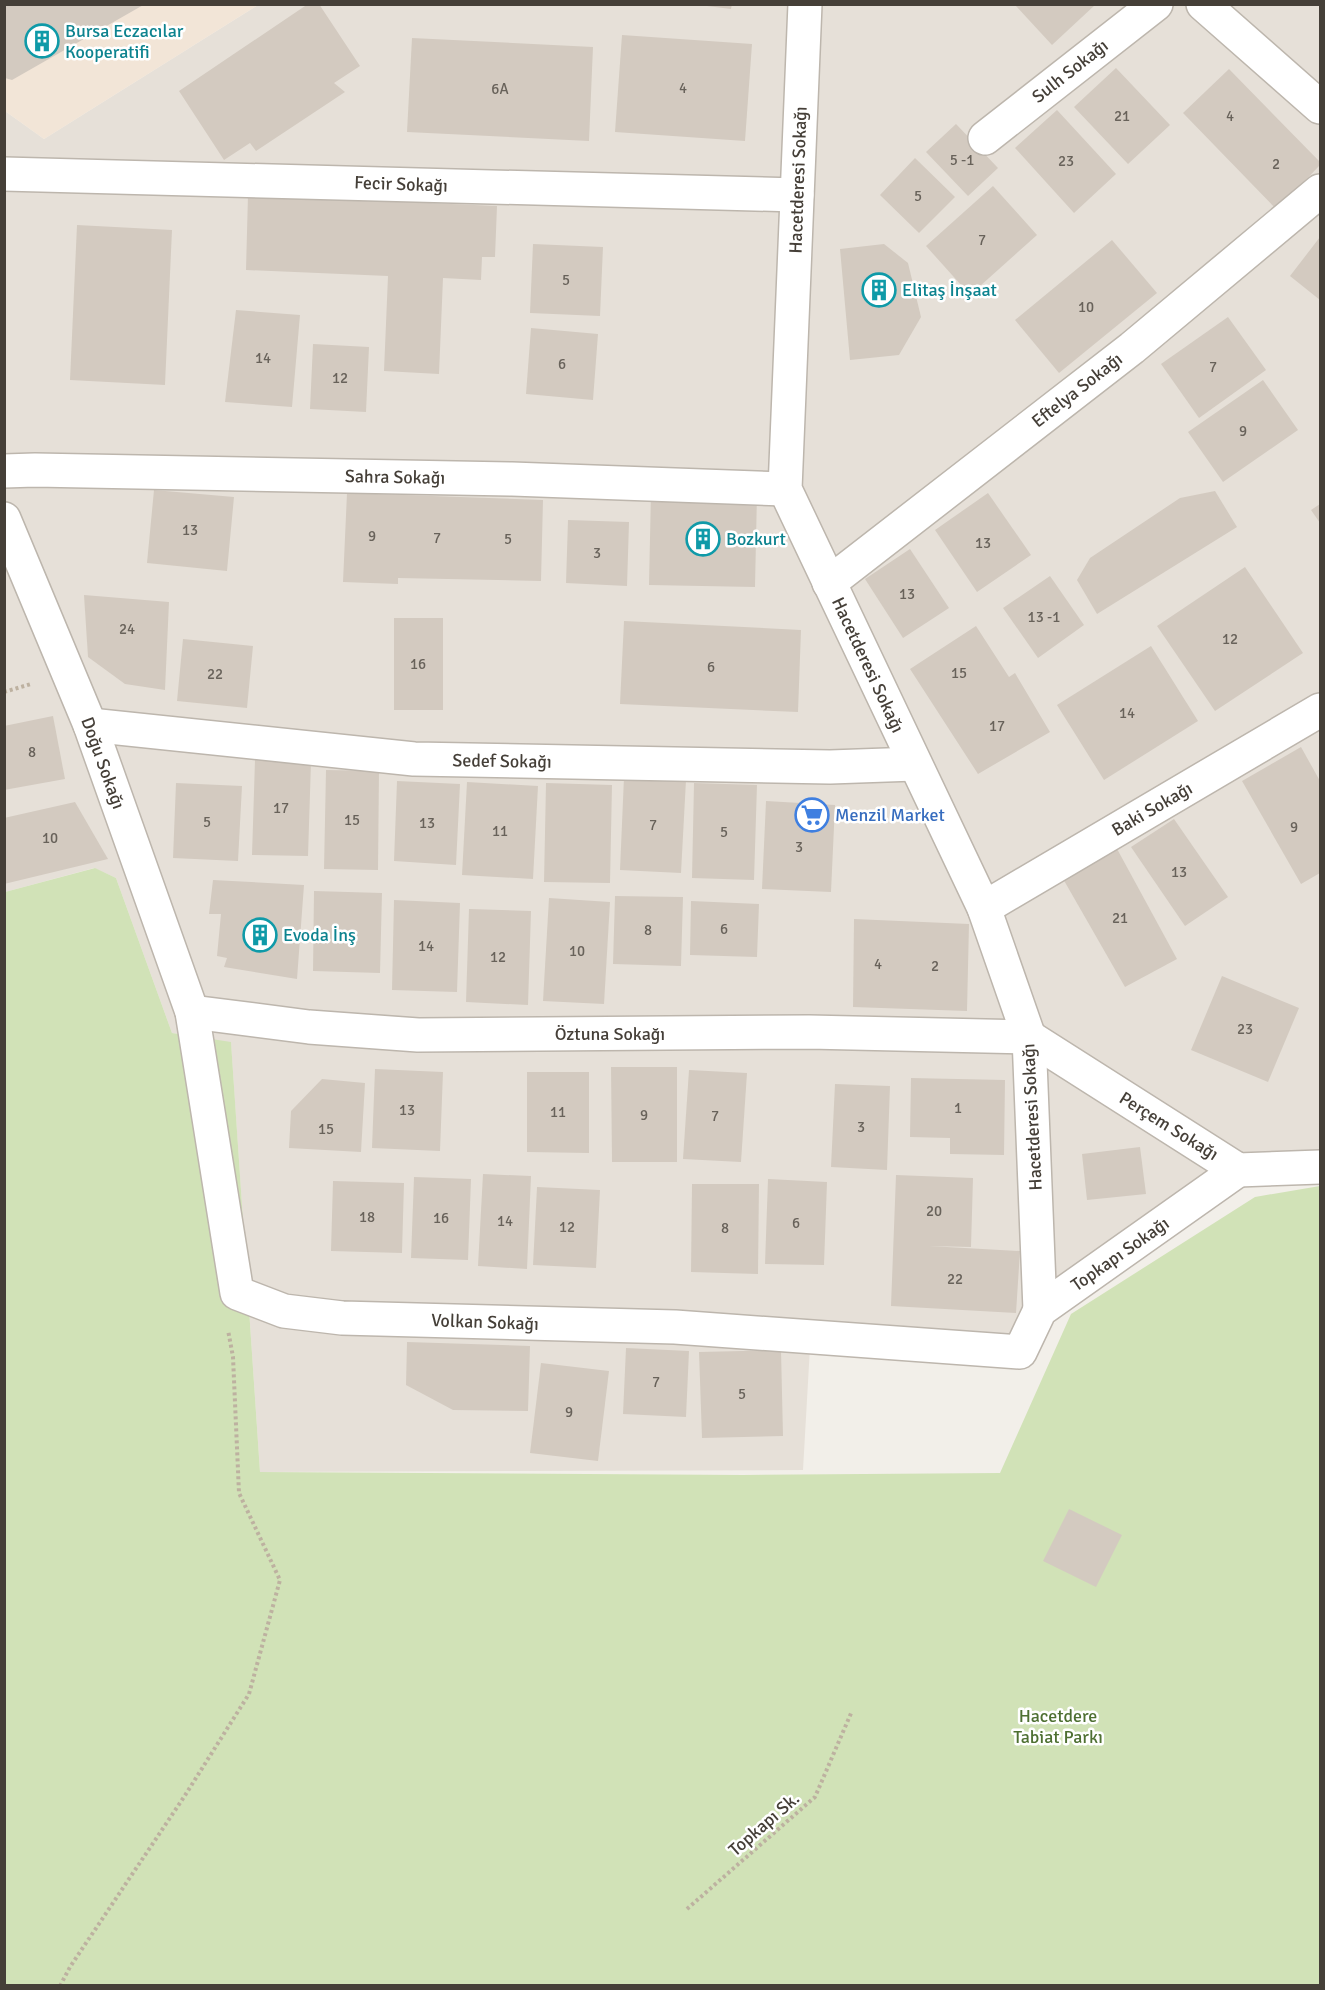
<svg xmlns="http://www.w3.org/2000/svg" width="1325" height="1990" font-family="Signika,sans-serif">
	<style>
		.residential { fill: #e6e0d8 }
		.commercial { fill: #f2e5d7 }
		.green { fill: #d1e2b7 }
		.building { fill: #d3cac0 }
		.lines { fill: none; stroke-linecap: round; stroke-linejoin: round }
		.minor-casing { stroke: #bdb6ad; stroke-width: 36 }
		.path { stroke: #bdb1a0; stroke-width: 4; stroke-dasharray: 3 3; stroke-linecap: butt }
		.minor { stroke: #fff; stroke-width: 33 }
		.labels { text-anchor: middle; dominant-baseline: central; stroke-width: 5; stroke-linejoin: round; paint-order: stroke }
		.number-label { font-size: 15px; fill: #68625a }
		.culture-label { font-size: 18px; fill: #0d838f; stroke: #fff; text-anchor: start }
		.street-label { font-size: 18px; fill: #453f38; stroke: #fff }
		.shop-label { font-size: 18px; fill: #366cbe; stroke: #fff; text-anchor: start }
		.park-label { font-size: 18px; fill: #4e7032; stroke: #fff }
	</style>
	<rect width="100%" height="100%" fill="#f2efe9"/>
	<path class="residential" d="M258 5H1320V1160L1245 1170 1040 1296 1025 1355 810 1347 803 1470 260 1472 231 1043 172 1033 116 878 94 868 5 892V111L44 139Z"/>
	<path class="commercial" d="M5 5H258L44 139 5 111Z"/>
	<path class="green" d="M95 868 116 878 172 1033 231 1042 260 1472 743 1475 1000 1473 1071 1314 1255 1197 1320 1186V1985L5 1986V892Z"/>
	<g class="building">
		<path d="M5 4H145L12 80 5 78Z"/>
		<path d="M308 4H319L360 66 334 83 345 92 256 151 250 143 224 160 179 91Z"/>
		<path d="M707 4H732L731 9 707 6Z"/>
		<path d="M1015 5H1095L1052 45Z"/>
		<path d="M622 35 752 44 745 141 615 132Z"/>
		<path d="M412 38 593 47 589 141 407 132Z"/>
		<path d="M1116 68 1170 125 1128 164 1074 107Z"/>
		<path d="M1229 69 1320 162V165L1277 210 1183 113Z"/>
		<path d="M1057 110 1116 174 1074 213 1015 148Z"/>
		<path d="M956 124 998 168 968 196 926 152Z"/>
		<path d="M915 158 955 197 919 233 880 195Z"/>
		<path d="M993 186 1037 235 970 295 926 246Z"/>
		<path d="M248 195 497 206 495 257H482L481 280 443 278 439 374 384 371 388 276 246 270Z"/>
		<path d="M77 225 172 230 165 385 70 380Z"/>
		<path d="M1320 237V300L1290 276Z"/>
		<path d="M1112 240 1157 293 1059 373 1015 320Z"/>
		<path d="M533 244 603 247 600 316 530 313Z"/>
		<path d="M884 244 908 263 921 317 899 355 850 360 840 249Z"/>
		<path d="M236 310 300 315 292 407 225 402Z"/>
		<path d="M1228 317 1266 370 1199 418 1161 364Z"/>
		<path d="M531 328 598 334 593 400 526 394Z"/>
		<path d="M313 344 369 347 366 412 310 409Z"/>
		<path d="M1263 380 1298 430 1223 482 1188 432Z"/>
		<path d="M154 490 234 497 227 571 147 563Z"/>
		<path d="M1215 491 1237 527 1097 614 1077 580 1090 558 1180 498Z"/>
		<path d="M651 492 757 494 755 587 649 585Z"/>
		<path d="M347 493 543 500 541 581 398 578V584L343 582Z"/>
		<path d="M988 493 1031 555 977 592 935 530Z"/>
		<path d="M1320 504V523L1311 510Z"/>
		<path d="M568 520 629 522 627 586 566 583Z"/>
		<path d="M910 549 949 608 903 638 865 579Z"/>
		<path d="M1245 567 1303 653 1215 711 1157 626Z"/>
		<path d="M1050 576 1084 625 1038 658 1003 608Z"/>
		<path d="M84 595 169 602 165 690 125 684 88 657Z"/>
		<rect x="394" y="618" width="49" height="92"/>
		<path d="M624 621 801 630 798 712 620 704Z"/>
		<path d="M976 626 1009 677 1015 673 1050 732 978 774 910 669Z"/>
		<path d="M183 639 253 646 247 708 177 701Z"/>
		<path d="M1151 646 1198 721 1104 780 1057 705Z"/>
		<path d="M53 716 65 779 4 790V726Z"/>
		<path d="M1301 747 1320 781V873L1301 884 1242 781Z"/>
		<path d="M255 760 311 762 308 856 252 855Z"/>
		<path d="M326 770 379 771 378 870 324 869Z"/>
		<path d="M624 777 686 780 681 873 620 870Z"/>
		<path d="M397 781 460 784 456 865 394 861Z"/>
		<path d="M467 782 538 786 533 879 462 875Z"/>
		<path d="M176 783 242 786 238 861 173 858Z"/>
		<path d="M546 783 612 785 610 883 544 882Z"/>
		<path d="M694 783 757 785 754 880 692 878Z"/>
		<path d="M766 801 835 805 831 892 762 889Z"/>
		<path d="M75 802 108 859 4 884V818Z"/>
		<path d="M1174 819 1228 897 1185 926 1131 847Z"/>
		<path d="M1116 847 1177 959 1125 987 1062 877Z"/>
		<path d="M213 880 304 885 297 979 224 967 227 958 217 956 221 914H209Z"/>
		<path d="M314 891 382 893 380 973 313 971Z"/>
		<path d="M615 896 683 897 681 966 613 964Z"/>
		<path d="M549 898 610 902 604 1004 543 1001Z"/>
		<path d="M394 900 460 903 457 992 392 990Z"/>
		<path d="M691 901 759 904 757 957 690 955Z"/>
		<path d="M469 909 531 911 528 1005 466 1002Z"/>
		<path d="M854 919 969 924 967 1011 853 1007Z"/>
		<path d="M1222 976 1299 1008 1268 1082 1191 1050Z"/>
		<path d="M611 1067H677V1162H612Z"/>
		<path d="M375 1069 443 1072 440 1151 372 1148Z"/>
		<path d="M689 1070 747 1073 741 1162 683 1159Z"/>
		<path d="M527 1072H589V1153L527 1152Z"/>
		<path d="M911 1078 1005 1080 1004 1155 950 1154V1138L910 1137Z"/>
		<path d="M322 1079 365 1083 361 1152 289 1148 291 1111Z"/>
		<path d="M835 1084 890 1086 887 1170 831 1167Z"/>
		<path d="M1140 1147 1146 1194 1087 1200 1082 1154Z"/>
		<path d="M483 1174 531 1176 527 1269 478 1266Z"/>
		<path d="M896 1175 973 1178 971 1247 929 1246 1020 1251 1016 1313 891 1306Z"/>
		<path d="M414 1177 471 1179 468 1260 411 1258Z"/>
		<path d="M768 1179 827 1182 824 1265 765 1264Z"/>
		<path d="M333 1181 404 1183 402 1253 331 1251Z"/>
		<path d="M692 1184H759L758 1274 691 1272Z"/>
		<path d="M537 1187 600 1190 596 1268 533 1265Z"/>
		<path d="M407 1342 530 1346 528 1411 453 1410 406 1385Z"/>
		<path d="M626 1348 689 1351 686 1417 623 1414Z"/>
		<path d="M781 1350 783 1436 702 1438 699 1352Z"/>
		<path d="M541 1363 609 1371 598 1461 530 1453Z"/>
		<path d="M1069 1509 1122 1535 1096 1587 1043 1561Z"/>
	</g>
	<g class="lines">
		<defs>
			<g id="minor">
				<path d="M805 4 785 489 984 908 1029 1037 1040 1310"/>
				<path d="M1203 4 1320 107"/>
				<path d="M985 138 1156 4"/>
				<path d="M4 174 797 195"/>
				<path d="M4 471 35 470 512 479 785 489"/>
				<path d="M4 519 90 725 192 1012 237 1293 284 1311 342 1318 675 1327 1020 1352 1040 1310 1238 1170"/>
				<path d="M829 583 1132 348 1320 191"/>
				<path d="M90 725 414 759 830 767 915 764"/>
				<path d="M984 908 1320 710"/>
				<path d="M192 1012 309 1027 418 1035 809 1032 1029 1037 1238 1170 1320 1167"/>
			</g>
		</defs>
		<use href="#minor" class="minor-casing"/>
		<g class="path">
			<path d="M4 692 31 684"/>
			<path d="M687 1909 815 1797 852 1711"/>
			<path d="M60 1986 70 1967 184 1797 249 1694 280 1580 239 1493 233 1357 228 1330"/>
		</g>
		<use href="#minor" class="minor"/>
	</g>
	<defs>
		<symbol id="building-ring" viewBox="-11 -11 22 22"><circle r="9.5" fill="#fff" stroke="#0f9aa8" stroke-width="1.5"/><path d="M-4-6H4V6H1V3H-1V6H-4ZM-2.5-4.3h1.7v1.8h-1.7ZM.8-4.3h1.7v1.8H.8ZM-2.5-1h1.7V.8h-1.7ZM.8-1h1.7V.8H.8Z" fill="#0f9aa8"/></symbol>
		<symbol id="supermarket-ring" viewBox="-11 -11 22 22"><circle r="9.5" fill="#fff" stroke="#3f7fe0" stroke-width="1.5"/><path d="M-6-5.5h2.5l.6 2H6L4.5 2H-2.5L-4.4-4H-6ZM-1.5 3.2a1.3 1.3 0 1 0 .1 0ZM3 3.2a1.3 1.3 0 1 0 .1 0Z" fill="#3f7fe0"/></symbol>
	</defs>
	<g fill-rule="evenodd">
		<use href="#building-ring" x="23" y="22" width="38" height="38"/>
		<use href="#building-ring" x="860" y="271" width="38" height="38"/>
		<use href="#building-ring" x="684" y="520" width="38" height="38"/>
		<use href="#supermarket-ring" x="793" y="796" width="38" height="38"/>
		<use href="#building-ring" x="241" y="916" width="38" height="38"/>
	</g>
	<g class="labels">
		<g class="number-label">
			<text x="683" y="88">4</text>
			<text x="500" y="89">6A</text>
			<text x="1122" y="116">21</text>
			<text x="1230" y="116">4</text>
			<text x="962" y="160">5 -1</text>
			<text x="1066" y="161">23</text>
			<text x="1276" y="164">2</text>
			<text x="918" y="196">5</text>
			<text x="982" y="240">7</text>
			<text x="566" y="280">5</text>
			<text x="1086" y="307">10</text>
			<text x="263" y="358">14</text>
			<text x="562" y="364">6</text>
			<text x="1213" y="367">7</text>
			<text x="340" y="378">12</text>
			<text x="1243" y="431">9</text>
			<text x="190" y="530">13</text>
			<text x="372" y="536">9</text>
			<text x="437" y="538">7</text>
			<text x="508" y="539">5</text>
			<text x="983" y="543">13</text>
			<text x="597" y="553">3</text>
			<text x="907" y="594">13</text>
			<text x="1044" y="617">13 -1</text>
			<text x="127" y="629">24</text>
			<text x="1230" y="639">12</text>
			<text x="418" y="664">16</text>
			<text x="711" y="667">6</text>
			<text x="959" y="673">15</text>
			<text x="215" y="674">22</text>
			<text x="1127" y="713">14</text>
			<text x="997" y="726">17</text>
			<text x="32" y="752">8</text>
			<text x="281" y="808">17</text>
			<text x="352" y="820">15</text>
			<text x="207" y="822">5</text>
			<text x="427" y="823">13</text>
			<text x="653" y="825">7</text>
			<text x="1294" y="827">9</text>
			<text x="500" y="831">11</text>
			<text x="724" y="832">5</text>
			<text x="50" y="838">10</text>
			<text x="799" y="847">3</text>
			<text x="1179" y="872">13</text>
			<text x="1120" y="918">21</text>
			<text x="724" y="929">6</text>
			<text x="648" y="930">8</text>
			<text x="426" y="946">14</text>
			<text x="577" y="951">10</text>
			<text x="498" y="957">12</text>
			<text x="878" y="964">4</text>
			<text x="935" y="966">2</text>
			<text x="1245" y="1029">23</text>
			<text x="958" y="1108">1</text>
			<text x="407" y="1110">13</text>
			<text x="558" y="1112">11</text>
			<text x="644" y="1115">9</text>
			<text x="715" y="1116">7</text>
			<text x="861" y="1127">3</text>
			<text x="326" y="1129">15</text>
			<text x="934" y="1211">20</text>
			<text x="367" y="1217">18</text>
			<text x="441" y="1218">16</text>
			<text x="505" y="1221">14</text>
			<text x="796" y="1223">6</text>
			<text x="567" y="1227">12</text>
			<text x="725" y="1228">8</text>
			<text x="955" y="1279">22</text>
			<text x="656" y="1382">7</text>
			<text x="742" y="1394">5</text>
			<text x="569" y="1412">9</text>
		</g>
		<g class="culture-label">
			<text x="65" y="31">Bursa Eczacılar<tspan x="65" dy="21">Kooperatifi</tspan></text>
			<text x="902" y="290">Elitaş İnşaat</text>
			<text x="726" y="539">Bozkurt</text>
			<text x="283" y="935">Evoda İnş</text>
		</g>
		<g class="street-label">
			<text transform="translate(1070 71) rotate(-38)">Sulh Sokağı</text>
			<text transform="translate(798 180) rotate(-88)">Hacetderesi Sokağı</text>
			<text transform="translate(401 184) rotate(2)">Fecir Sokağı</text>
			<text transform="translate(1077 390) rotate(-38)">Eftelya Sokağı</text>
			<text transform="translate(395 477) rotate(1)">Sahra Sokağı</text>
			<text transform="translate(868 665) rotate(65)">Hacetderesi Sokağı</text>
			<text transform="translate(502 761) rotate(1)">Sedef Sokağı</text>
			<text transform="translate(103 763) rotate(70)">Doğu Sokağı</text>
			<text transform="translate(1152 809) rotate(-30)">Baki Sokağı</text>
			<text x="610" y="1034">Öztuna Sokağı</text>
			<text transform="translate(1032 1117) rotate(-93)">Hacetderesi Sokağı</text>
			<text transform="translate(1169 1126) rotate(32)">Perçem Sokağı</text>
			<text transform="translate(1120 1254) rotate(-35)">Topkapı Sokağı</text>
			<text transform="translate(485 1322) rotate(2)">Volkan Sokağı</text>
			<text transform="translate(764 1824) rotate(-41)">Topkapı Sk.</text>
		</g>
		<g class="shop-label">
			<text x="835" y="815">Menzil Market</text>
		</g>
		<g class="park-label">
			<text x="1058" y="1716">Hacetdere<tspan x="1058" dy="21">Tabiat Parkı</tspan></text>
		</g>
	</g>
	<rect width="1325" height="1990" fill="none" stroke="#453f38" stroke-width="12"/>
</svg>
